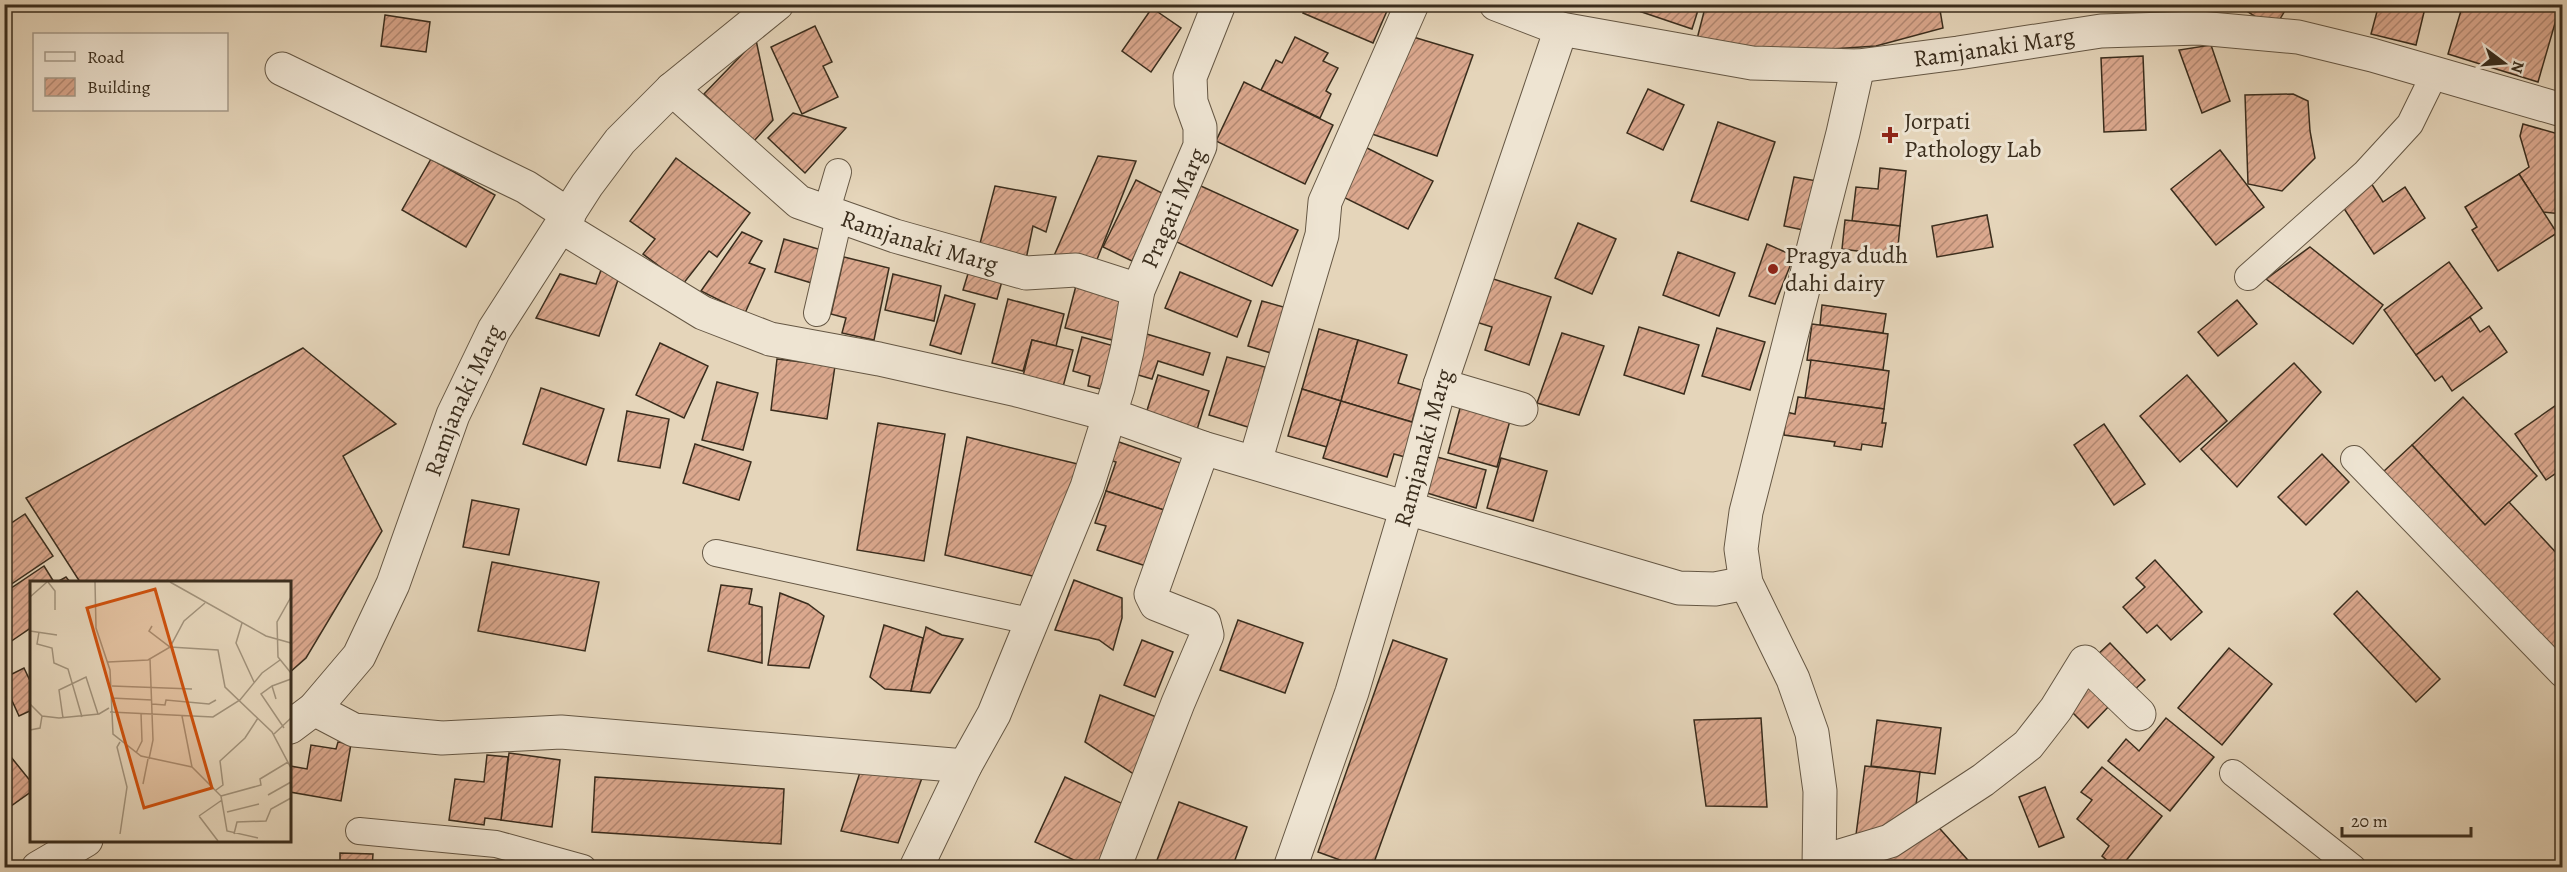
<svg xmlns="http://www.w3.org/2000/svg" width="2567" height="872" font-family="Alegreya,serif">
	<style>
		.building { fill: url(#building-hatch); stroke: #3a2d1d; stroke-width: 1.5 }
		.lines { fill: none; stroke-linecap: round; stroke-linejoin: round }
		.service-casing { stroke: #655744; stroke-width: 28 }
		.minor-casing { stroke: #655744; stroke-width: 35 }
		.service { stroke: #eee4d2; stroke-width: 26 }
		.minor { stroke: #eee4d2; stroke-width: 33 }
		.poi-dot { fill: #8f2418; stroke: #eee4d2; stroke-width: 2 }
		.labels { text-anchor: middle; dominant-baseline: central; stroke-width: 6; stroke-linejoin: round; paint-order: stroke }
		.street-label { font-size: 24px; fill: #3a2d1d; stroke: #eee4d2 }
		.poi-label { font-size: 24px; fill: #3a2d1d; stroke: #eee4d2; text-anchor: start }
		.inset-road { fill: none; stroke: #a1927b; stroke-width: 1.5 }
		.view { fill: #ce520f; fill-opacity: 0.15; stroke: #ce520f; stroke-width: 3 }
		.inset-edge { fill: none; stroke: #3a2d1d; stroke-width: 3 }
	</style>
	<defs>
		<pattern id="building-hatch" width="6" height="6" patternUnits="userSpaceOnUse" patternTransform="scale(1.5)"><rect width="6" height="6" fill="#dba88e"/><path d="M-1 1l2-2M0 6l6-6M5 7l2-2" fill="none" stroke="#b38973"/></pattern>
	</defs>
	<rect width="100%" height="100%" fill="#e5d5ba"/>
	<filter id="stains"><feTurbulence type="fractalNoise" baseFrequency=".00333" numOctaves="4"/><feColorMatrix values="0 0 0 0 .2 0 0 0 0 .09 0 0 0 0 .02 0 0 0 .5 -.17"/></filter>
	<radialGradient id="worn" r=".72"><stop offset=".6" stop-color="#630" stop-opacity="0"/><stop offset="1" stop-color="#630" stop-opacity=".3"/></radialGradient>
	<g class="building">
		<path d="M1307 4H1390L1373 43 1303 13Z"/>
		<path d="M1618 4H1700L1692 29Z"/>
		<path d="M1706 4H1939L1943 28 1876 46 1787 52 1697 39Z"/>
		<path d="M2236 4H2289L2274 29Z"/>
		<path d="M2379 4H2426L2416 45 2371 34Z"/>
		<path d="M2463 4 2560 6 2538 82 2448 54Z"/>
		<path d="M1152 8 1181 28 1151 72 1122 51Z"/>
		<path d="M385 15 430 22 426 52 381 46Z"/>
		<path d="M815 26 832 62 823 66 838 97 802 114 771 47Z"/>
		<path d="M1410 36 1473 55 1437 156 1369 133Z"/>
		<path d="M1295 37 1328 53 1323 61 1338 68 1326 91 1331 94 1320 118 1261 90 1276 60 1282 63Z"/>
		<path d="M756 40 773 120 754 141 704 94Z"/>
		<path d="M2211 45 2230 101 2202 113 2179 50Z"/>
		<path d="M2143 56 2146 130 2104 132 2101 58Z"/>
		<path d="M1244 82 1333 125 1305 184 1216 141Z"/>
		<path d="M1648 89 1684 105 1663 150 1627 133Z"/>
		<path d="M2293 94 2308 101 2310 131 2315 158 2282 191 2248 184 2245 95Z"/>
		<path d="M793 113 846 128 805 173 768 138Z"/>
		<path d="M1718 122 1775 142 1748 220 1691 201Z"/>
		<path d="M2523 124 2562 135V214L2543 212 2519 174 2529 167 2520 136Z"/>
		<path d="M1361 145 1433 181 1408 229 1337 194Z"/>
		<path d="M2220 150 2264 207 2216 245 2171 189Z"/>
		<path d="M1098 156 1136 161 1096 262 1053 258Z"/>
		<path d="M676 158 750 213 717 257 709 251 683 284 643 254 655 239 630 221Z"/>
		<path d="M431 159 495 195 466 247 402 210Z"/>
		<path d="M1880 168 1906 171 1900 226 1852 221 1856 187 1878 189Z"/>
		<path d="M2519 174 2557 233 2498 271 2472 230 2477 227 2465 207Z"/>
		<path d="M1794 177 1823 182 1813 232 1784 226Z"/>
		<path d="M1136 180 1164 194 1132 261 1103 247Z"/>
		<path d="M1192 182 1298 230 1272 286 1166 237Z"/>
		<path d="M2371 183 2383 202 2405 187 2425 218 2374 254 2341 204Z"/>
		<path d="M995 186 1056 197 1046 232 1033 226 1025 264 977 255Z"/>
		<path d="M1987 215 1993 247 1937 257 1932 226Z"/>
		<path d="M1845 220 1900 226 1897 256 1842 249Z"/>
		<path d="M1578 223 1616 239 1592 294 1555 278Z"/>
		<path d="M742 232 762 241 749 263 765 269 745 313 701 291Z"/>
		<path d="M784 239 825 251 815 284 775 272Z"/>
		<path d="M1767 244 1794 256 1775 304 1749 296Z"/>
		<path d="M2310 247 2383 305 2353 344 2266 279Z"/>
		<path d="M1678 252 1735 273 1719 316 1663 295Z"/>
		<path d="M844 257 889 268 874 340 842 333 846 318 831 314Z"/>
		<path d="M2449 262 2482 308 2416 355 2384 310Z"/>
		<path d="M971 264 1004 274 997 299 963 290Z"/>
		<path d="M601 270 619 277 599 336 536 318 560 274 596 284Z"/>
		<path d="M1180 272 1251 301 1237 337 1165 308Z"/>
		<path d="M893 274 941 286 934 321 885 310Z"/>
		<path d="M1487 277 1551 297 1529 365 1485 350 1492 327 1473 321Z"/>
		<path d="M1078 278 1128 291 1116 341 1065 328Z"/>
		<path d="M945 295 975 304 961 354 930 345Z"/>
		<path d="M1008 299 1064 314 1056 346 1032 340 1023 371 992 363Z"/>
		<path d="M2237 300 2257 324 2218 356 2198 332Z"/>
		<path d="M1262 301 1287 308 1274 354 1248 346Z"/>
		<path d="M1822 305 1886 314 1883 333 1820 325Z"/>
		<path d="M2470 317 2480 332 2489 326 2507 352 2452 391 2442 376 2435 381 2416 355Z"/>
		<path d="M1812 324 1888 334 1883 370 1807 360Z"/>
		<path d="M1639 327 1699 345 1684 394 1624 375Z"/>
		<path d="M1717 328 1765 342 1750 390 1702 376Z"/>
		<path d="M1319 329 1358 340 1341 401 1302 389Z"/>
		<path d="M1140 332 1210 353 1203 375 1158 361 1152 379 1128 372Z"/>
		<path d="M1562 333 1604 346 1579 415 1537 403Z"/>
		<path d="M1082 337 1114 346 1113 392 1088 386 1090 376 1073 371Z"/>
		<path d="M1032 340 1073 350 1061 394 1021 384Z"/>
		<path d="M1358 340 1407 355 1398 383 1421 390 1412 422 1341 401Z"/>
		<path d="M660 343 708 366 684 418 636 395Z"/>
		<path d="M303 348 396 424 343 456 382 531 306 658 290 672V582H80L26 498Z"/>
		<path d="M1227 357 1265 367 1251 428 1209 415Z"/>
		<path d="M777 359 835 366 827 419 771 410Z"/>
		<path d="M1811 360 1889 371 1884 409 1805 398Z"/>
		<path d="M2294 363 2321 392 2237 487 2201 449Z"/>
		<path d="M1158 375 1209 391 1195 436 1144 420Z"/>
		<path d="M2187 375 2227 421 2180 462 2140 416Z"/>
		<path d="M717 382 758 393 743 450 702 440Z"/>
		<path d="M541 388 604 409 586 465 523 444Z"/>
		<path d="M1302 389 1341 401 1327 447 1288 436Z"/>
		<path d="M1463 397 1513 410 1497 467 1448 453Z"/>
		<path d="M1798 397 1884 409 1882 423H1886L1882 447 1862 444 1861 450 1834 446 1835 442 1784 435 1786 412 1795 414Z"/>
		<path d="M2463 397 2537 476 2485 525 2412 445Z"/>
		<path d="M1341 401 1415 423 1405 457 1394 454 1387 477 1323 458Z"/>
		<path d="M2562 401V469L2546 480 2515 434Z"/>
		<path d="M627 411 669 419 660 468 618 461Z"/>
		<path d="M878 423 945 434 924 561 857 550Z"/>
		<path d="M2104 424 2145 484 2114 505 2074 445Z"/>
		<path d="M967 437 1086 466 1041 578 945 555Z"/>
		<path d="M1119 442 1183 464 1167 511 1106 491 1116 462 1112 461Z"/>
		<path d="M695 444 751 462 739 500 683 483Z"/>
		<path d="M2412 445 2485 525 2509 502 2562 559V664L2383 472Z"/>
		<path d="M2322 454 2349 482 2306 525 2278 497Z"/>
		<path d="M1437 457 1486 470 1476 508 1427 493Z"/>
		<path d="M1501 458 1547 471 1533 521 1487 508Z"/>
		<path d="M1106 491 1167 511 1149 567 1097 550 1106 526 1095 523Z"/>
		<path d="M472 500 519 509 509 555 463 547Z"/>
		<path d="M25 514 53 556 4 589V528Z"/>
		<path d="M2155 560 2202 612 2171 640 2157 625 2147 633 2123 607 2145 587 2136 578Z"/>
		<path d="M492 562 599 582 585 651 478 631Z"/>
		<path d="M44 566 54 582H32V627L10 642 4 633V593Z"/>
		<path d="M66 577 70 582H57Z"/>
		<path d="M1074 580 1122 598V618L1113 650 1099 640 1055 630Z"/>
		<path d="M721 585 752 589 749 604 762 607V663L708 651Z"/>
		<path d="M2357 591 2440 679 2416 702 2334 614Z"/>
		<path d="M780 593 808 604 824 616 809 668 768 665Z"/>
		<path d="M1238 620 1303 643 1285 693 1220 670Z"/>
		<path d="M884 625 923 638 911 691 885 689 870 677Z"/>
		<path d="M926 627 942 635 963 639 930 693 911 691Z"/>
		<path d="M1142 640 1173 652 1155 697 1124 685Z"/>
		<path d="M1393 640 1447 659 1372 868H1362L1318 852Z"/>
		<path d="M2110 643 2145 680 2132 692 2097 655Z"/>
		<path d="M2229 648 2272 684 2222 745 2178 708Z"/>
		<path d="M24 668 32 685V710L19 716 4 683V678Z"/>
		<path d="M2088 681 2111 704 2088 728 2064 704Z"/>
		<path d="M1100 695 1159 718 1135 775 1085 742Z"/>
		<path d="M1761 718 1767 807 1706 806 1694 720Z"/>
		<path d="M2166 718 2214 757 2170 811 2108 761 2126 739 2139 751Z"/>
		<path d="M1877 720 1941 728 1935 774 1871 766Z"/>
		<path d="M338 742 351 744 341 801 290 792V766L307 769 311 745 336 749Z"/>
		<path d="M509 753 560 760 552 827 501 820Z"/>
		<path d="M487 755 508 757 501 820 485 818 484 825 449 820 455 779 484 782Z"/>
		<path d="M11 757 32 783V791L4 811V762Z"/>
		<path d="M862 766 922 778 898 843 841 831Z"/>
		<path d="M1865 766 1920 772 1916 806 1876 833 1856 835Z"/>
		<path d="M2102 767 2162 816 2120 868H2116L2102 856 2109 846 2077 819 2092 800 2081 792Z"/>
		<path d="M595 777 784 789 781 844 592 832Z"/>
		<path d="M1065 777 1132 808 1105 868H1091L1035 842Z"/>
		<path d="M2045 787 2064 837 2039 847 2019 797Z"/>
		<path d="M1179 802 1247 827 1232 868H1154Z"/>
		<path d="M1933 821 1975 868H1870Z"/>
		<path d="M340 853 373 854 372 868H340Z"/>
		<path d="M2562 859V868H2553Z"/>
	</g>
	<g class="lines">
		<defs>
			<g id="service">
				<path d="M826 213 838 172"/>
				<path d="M2248 277 2365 173 2410 124 2435 73"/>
				<path d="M817 313 839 218"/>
				<path d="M2354 459 2562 674"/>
				<path d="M716 553 1034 622"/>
				<path d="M2233 773 2353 868"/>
				<path d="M359 831 496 844 583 868"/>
			</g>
			<g id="minor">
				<path id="s1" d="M1496 4 1561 29 1752 63 1858 66 1958 53 2101 31 2199 28 2298 37 2372 55 2562 110"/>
				<path d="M282 69 526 187 569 215"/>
				<path id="s2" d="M672 89 799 202 895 236 1026 273 1076 270 1138 290"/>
				<path d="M562 227 703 313 770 339 879 359 1017 390 1111 415 1203 448 1679 588 1715 589 1746 583"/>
				<path d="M1440 385 1521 409"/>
				<path d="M1255 462 1322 235 1325 202 1412 4"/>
				<path d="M314 709 354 730 442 738 561 732 965 766"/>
				<path id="s3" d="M290 727 314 709 359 656 393 584 453 415 494 330 587 185 620 141 672 89 777 4"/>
				<path d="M1820 862 1890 841 1983 780 2028 745 2056 709 2085 662 2139 714"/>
				<path d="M38 868 86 840"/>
				<path id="s4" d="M916 868 965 766 994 714 1087 487 1118 388 1127 351 1138 290 1200 146V127L1191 102 1190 77 1219 4"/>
				<path d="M1114 868 1178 703 1207 635 1204 623 1156 604 1151 594 1203 448"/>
				<path id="s5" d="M1290 868 1352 692 1407 507 1440 385 1561 29"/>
				<path d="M1819 868 1820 791 1812 733 1793 679 1746 583 1741 549 1746 512 1843 133 1858 66"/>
			</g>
		</defs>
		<use href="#service" class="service-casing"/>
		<use href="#minor" class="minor-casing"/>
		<use href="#service" class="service"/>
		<use href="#minor" class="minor"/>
	</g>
	<g class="poi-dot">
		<path d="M1887 126h6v6h6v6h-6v6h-6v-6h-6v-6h6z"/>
		<circle cx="1773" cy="269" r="6"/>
	</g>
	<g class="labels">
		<g class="street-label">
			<text stroke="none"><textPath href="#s1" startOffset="507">Ramjanaki Marg</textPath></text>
			<text stroke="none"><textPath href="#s4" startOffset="711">Pragati Marg</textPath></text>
			<text stroke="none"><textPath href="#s2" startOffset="297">Ramjanaki Marg</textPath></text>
			<text stroke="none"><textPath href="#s3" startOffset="376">Ramjanaki Marg</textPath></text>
			<text stroke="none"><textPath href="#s5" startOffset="441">Ramjanaki Marg</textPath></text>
		</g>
		<g class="poi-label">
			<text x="1904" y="121">Jorpati<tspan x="1904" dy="28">Pathology Lab</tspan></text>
			<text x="1785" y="255">Pragya dudh<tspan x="1785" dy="28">dahi dairy</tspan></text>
		</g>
	</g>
	<g transform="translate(30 581)">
		<rect width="261" height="261" fill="#e5d5ba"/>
		<path class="inset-road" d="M18 1 25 10V29M65 1 66 47 80 89 83 153 111 175 162 186 191 215 197 250 228 257M140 1 236 55 261 62M0 16 17 1M261 16 247 41 248 76 261 92M212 42 206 62 224 101M122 45 119 50 140 66 154 40 175 22M0 50 27 54M9 51 7 63 22 67 24 82 38 88 52 136M78 81 118 79 140 66 188 69 195 106 242 151 261 187M82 105 162 108M242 105 261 98M81 117 122 119M246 118 242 105 231 113 254 147M0 123 12 135 29 137 69 133 79 127M122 123 135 124 136 119 179 123 186 119M80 131 183 136 210 119 232 92 250 79M152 135 162 186M33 137 29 109 56 96 68 133M0 149 10 147 12 135M244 153 261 137M106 172 112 160 111 132M119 178 123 159 120 78M113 203 118 178M186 209 193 204 190 180 215 157 228 137M238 214 261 201M191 215 231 204 230 198 258 181M197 231 229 223M169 235 188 260M169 235 192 219M90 253 97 206 87 166 90 161M204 253 207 241 236 240 241 228 261 217"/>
		<path class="view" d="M125 8 182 207 114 227 57 27Z"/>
		<rect width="261" height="261" class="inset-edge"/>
	</g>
	<rect width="2567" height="872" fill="none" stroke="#e5d5ba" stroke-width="24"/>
	<rect x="6" y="6" width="2555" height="860" fill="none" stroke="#3a2d1d" stroke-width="3"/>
	<rect x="12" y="12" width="2543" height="848" fill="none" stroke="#3a2d1d" stroke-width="1.5"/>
	<rect x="33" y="33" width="195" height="78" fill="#eee4d2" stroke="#a69b8a" stroke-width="1.5"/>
	<rect x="45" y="52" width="30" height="9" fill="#eee4d2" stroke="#a69b8a" stroke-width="1.5"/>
	<text x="87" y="63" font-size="18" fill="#3a2d1d">Road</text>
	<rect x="45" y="78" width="30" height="18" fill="url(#building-hatch)" stroke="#a69b8a" stroke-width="1.5"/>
	<text x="87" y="93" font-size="18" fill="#3a2d1d">Building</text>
	<g transform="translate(2504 63) rotate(106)" stroke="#eee4d2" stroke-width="4.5" paint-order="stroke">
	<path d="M0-4.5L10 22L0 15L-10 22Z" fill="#3a2d1d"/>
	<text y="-9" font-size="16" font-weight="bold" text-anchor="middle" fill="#3a2d1d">N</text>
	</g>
	<path d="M2342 827v9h129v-9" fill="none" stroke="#3a2d1d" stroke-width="3"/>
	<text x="2351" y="827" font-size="18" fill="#3a2d1d" stroke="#eee4d2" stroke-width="4.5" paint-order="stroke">20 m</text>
	<rect width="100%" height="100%" filter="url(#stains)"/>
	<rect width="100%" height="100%" fill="url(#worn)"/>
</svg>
